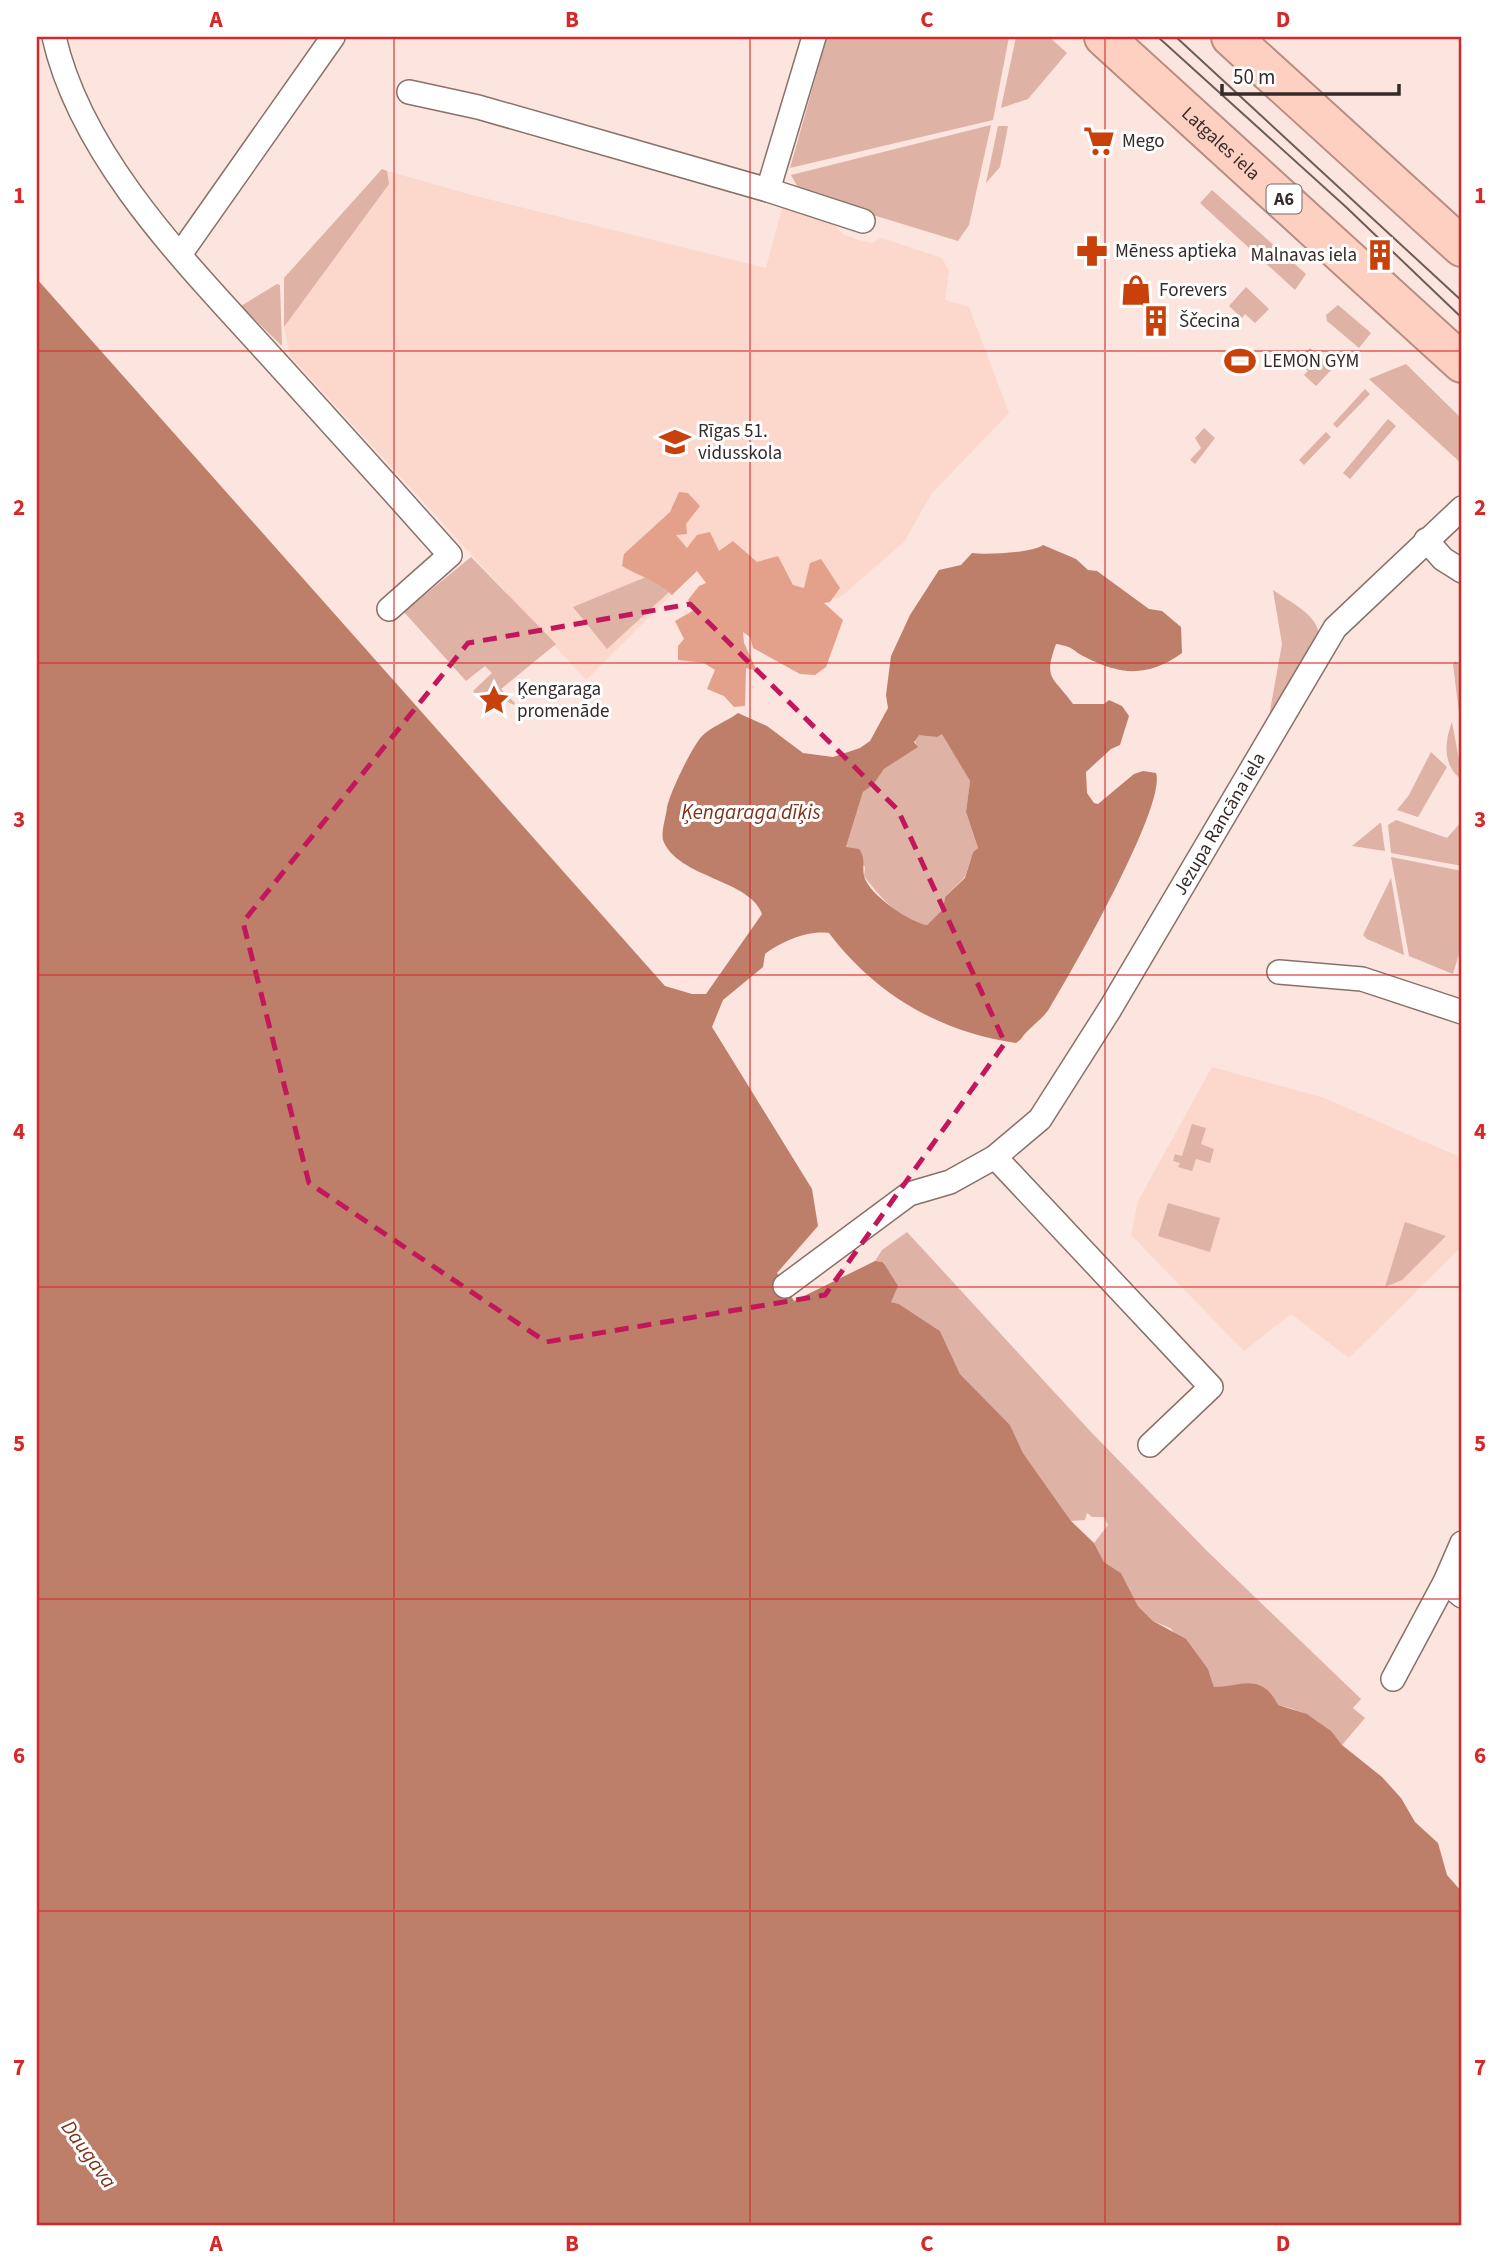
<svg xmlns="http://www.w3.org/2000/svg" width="1499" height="2262" font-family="'Source Sans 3',sans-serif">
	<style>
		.built { fill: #fbd7cc }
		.green { fill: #deb2a5 }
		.forest { fill: #e3a18c }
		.water { fill: #bd7e6a; fill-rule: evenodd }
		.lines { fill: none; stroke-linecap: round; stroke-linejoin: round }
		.minor-casing { stroke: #897169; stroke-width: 26 }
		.trunk-casing { stroke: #b88e82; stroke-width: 42 }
		.minor { stroke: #fff; stroke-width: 23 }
		.trunk { stroke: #fed0c2; stroke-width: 38 }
		.tram { stroke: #6b5d59; stroke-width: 2 }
		.marked { fill: none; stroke: #c2185b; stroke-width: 5; stroke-dasharray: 14 9; stroke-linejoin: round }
		.grid { fill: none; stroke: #d62828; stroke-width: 2; stroke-opacity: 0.55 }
		.labels { text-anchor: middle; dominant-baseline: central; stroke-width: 6; stroke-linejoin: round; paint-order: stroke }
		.shield { fill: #fff; stroke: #726b68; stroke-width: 2 }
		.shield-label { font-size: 18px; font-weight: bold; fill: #362b28 }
		.poi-label { font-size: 19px; fill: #362b28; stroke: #fff; text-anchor: start }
		.street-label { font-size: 19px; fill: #362b28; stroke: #fff }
		.water-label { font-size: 21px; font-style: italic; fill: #803219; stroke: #fff }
		.neatline { fill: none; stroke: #d62828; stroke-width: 2.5 }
		.grid-label { font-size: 23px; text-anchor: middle; font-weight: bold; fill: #d62828 }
	</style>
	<rect width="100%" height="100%" fill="#fbe5de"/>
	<g class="built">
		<path d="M387 171 472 195 766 268 783 204 830 221 844 235 858 240 871 243 881 238 942 258 949 271 945 300 969 307 1009 413 932 493 904 542 838 599 696 570 586 680 290 356 284 327 388 184Z"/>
		<path d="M1212 1067 1324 1098 1462 1158V1246L1349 1358 1291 1314 1244 1351 1131 1235 1138 1201Z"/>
	</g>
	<g class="green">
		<path d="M827 37H1009L993 120 790 168Z"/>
		<path d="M1016 37H1049L1067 53 1028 99 1001 108Z"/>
		<path d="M991 125 969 225 958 241 801 193 791 175Z"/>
		<path d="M998 126H1008L1000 167 986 183Z"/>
		<path d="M382 169 387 171 389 184 284 327V278Z"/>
		<path d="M1212 190 1306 274 1295 290 1200 203Z"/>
		<path d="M277 284 280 285 282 346 241 306Z"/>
		<path d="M1246 287 1269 309 1255 323 1245 314 1242 318 1229 306Z"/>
		<path d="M1338 305 1371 333 1359 348 1327 321 1326 315Z"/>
		<path d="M1310 348 1333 368 1316 386 1304 375 1308 371 1297 361Z"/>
		<path d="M1406 364 1462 419V464L1369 379Z"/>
		<path d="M1365 389 1370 394 1337 428 1333 424Z"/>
		<path d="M1388 419 1396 426 1350 479 1343 473Z"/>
		<path d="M1204 428 1215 438 1195 464 1190 460 1201 448 1195 438Z"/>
		<path d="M1326 432 1331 437 1304 465 1299 460Z"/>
		<path d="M471 557 556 644 501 689 515 703 514 705 494 695 482 702 473 691 492 673 485 666 466 681 404 612Z"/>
		<path d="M651 575 669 592 607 649 573 607Z"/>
		<path d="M1273 590C1288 601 1319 615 1319 636L1268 722 1282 644Z"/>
		<path d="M1455 661 1462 668V737L1453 664Z"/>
		<path d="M1452 722 1462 775 1461 779C1443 766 1444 742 1452 722Z"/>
		<path d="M942 733 970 781 966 812 978 848 973 852 965 877 945 897 943 909 927 925C900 921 880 897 864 876L865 867 846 847 863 792 873 785 884 769 917 747 914 738 919 734 937 737Z"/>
		<path d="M1431 752 1447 767 1418 817 1397 810 1409 795Z"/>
		<path d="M1396 820 1447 838 1462 821V866L1391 853 1388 825Z"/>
		<path d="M1381 823 1385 851 1352 846 1380 823Z"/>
		<path d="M1391 857 1462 871V944L1453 974 1409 956Z"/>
		<path d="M1391 878 1404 955 1367 939 1363 935Z"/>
		<path d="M1192 1124 1206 1128 1201 1144 1214 1149 1210 1163 1196 1159 1192 1171 1178 1167 1180 1163 1173 1161 1175 1154 1182 1156Z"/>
		<path d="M1168 1203 1220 1218 1210 1252 1158 1236Z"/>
		<path d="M1405 1222 1446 1236 1402 1280 1385 1287Z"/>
		<path d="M907 1232 1091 1432 1207 1551 1361 1699 1353 1708 1365 1718 1342 1745C1326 1724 1305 1710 1277 1705 1261 1670 1242 1689 1214 1687L1208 1669 1170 1628 1153 1621 1138 1606 1121 1573 1104 1562 1094 1543 1108 1525 1104 1517H1092L1087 1513 1085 1520 1071 1521 1023 1453 1010 1425 960 1374 940 1331 899 1304 891 1302 884 1262 875 1261 882 1250Z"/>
	</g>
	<path class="forest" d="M679 492 688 493 700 506 686 524 687 534 676 535 687 548 697 535 710 532 719 551 733 541 757 562 778 556 793 585 804 588 810 563 821 559 840 588 830 602 824 603 843 620 826 667 815 675 800 674 753 648 750 637 743 632 744 643 757 671 746 668 745 706 734 707 724 696 707 689 715 670 704 663 678 660V646L684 639 675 621 696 609 688 600 699 586 706 583 697 571 672 595C657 580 640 577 622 566L624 554 670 512Z"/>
	<path class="water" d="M37 279 665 986 692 994H706L762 914C750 879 677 878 663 840 661 832 666 816 667 808 669 794 693 745 702 736 712 726 726 722 738 713L767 726 803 753 833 757 860 748 870 741 888 708 886 695 891 656 910 615 939 570 961 565 972 553C985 555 1033 553 1043 545L1076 559 1088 570 1097 571 1149 609 1162 611 1181 627 1182 653C1147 678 1121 675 1085 657 1071 650 1075 647 1056 644 1043 680 1053 676 1073 704H1104L1109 700 1122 706 1129 716 1120 745 1111 749 1086 772 1087 793 1094 803 1098 804 1134 774 1143 771 1156 773C1167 805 1071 973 1049 1009 1041 1021 1029 1027 1021 1039L1016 1043C940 1032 876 995 829 933 808 930 782 941 765 954L763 967 723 1000 712 1027 812 1189 818 1226 777 1273 794 1301 875 1261 883 1262 898 1286 891 1302 899 1304 940 1331 960 1374 1010 1425 1023 1453 1071 1521 1094 1543 1104 1562 1121 1573 1138 1606 1153 1621 1186 1639 1208 1669 1214 1687C1241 1687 1261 1671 1278 1705L1307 1714 1331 1731 1342 1745 1382 1777 1401 1798 1415 1822 1438 1843 1447 1875 1462 1892V2225H37ZM942 734 970 781 966 812 978 848 973 852 965 878 945 897 943 909 927 925C911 923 869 895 864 876 862 866 866 858 859 849L846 847 863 792 873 785 884 769 918 747 914 742 919 735 937 737Z"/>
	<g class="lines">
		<defs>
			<g id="minor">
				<path d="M54 37C82 161 192 269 275 361 334 426 392 490 450 555L389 609"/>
				<path d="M409 92 478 107 768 190 814 37"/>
				<path d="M768 190 863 221"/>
				<path d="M181 253 333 37"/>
				<path d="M1426 540 1443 559 1462 571"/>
				<path d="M1279 972 1362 979 1462 1012"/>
				<path d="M995 1157 1211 1387 1150 1445"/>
				<path id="s1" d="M785 1286 909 1194 950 1182 995 1157 1040 1119 1110 1009 1335 628 1462 508"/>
				<path d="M1445 1582 1462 1596"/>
				<path d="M1393 1679 1445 1582 1462 1543"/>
			</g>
			<g id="trunk">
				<path id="s2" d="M1104 37 1462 363"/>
				<path d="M1231 37 1462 247"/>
			</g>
		</defs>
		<use href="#minor" class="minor-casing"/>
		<use href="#trunk" class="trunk-casing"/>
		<use href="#minor" class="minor"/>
		<use href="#trunk" class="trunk"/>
		<g class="tram">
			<path d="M1158 37 1346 207 1462 318"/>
			<path d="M1176 37 1462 301"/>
		</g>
	</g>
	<path class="marked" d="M690 604 898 810 1005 1043 825 1295 546 1342 309 1183 243 922 468 643Z"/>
	<path class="grid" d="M394 37V2225M750 37V2225M1105 37V2225M37 351H1462M37 663H1462M37 975H1462M37 1287H1462M37 1599H1462M37 1911H1462"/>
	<defs>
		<symbol id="supermarket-bare" viewBox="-9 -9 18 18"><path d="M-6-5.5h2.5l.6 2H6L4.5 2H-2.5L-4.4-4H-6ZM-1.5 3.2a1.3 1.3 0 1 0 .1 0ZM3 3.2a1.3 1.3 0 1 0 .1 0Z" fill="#c8410a" stroke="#fff" stroke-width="2.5" paint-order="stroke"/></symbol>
		<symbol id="pharmacy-bare" viewBox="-9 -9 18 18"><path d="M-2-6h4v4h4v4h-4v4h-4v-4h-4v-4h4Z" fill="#c8410a" stroke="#fff" stroke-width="2.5" paint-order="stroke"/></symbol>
		<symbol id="building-bare" viewBox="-9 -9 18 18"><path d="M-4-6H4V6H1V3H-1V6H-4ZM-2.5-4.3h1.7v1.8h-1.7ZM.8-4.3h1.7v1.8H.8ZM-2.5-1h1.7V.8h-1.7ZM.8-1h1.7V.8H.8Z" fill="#c8410a" stroke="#fff" stroke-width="2.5" paint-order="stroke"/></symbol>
		<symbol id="shop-bare" viewBox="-9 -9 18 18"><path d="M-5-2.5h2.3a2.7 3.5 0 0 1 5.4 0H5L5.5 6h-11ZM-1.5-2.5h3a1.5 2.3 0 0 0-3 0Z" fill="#c8410a" stroke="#fff" stroke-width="2.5" paint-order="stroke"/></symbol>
		<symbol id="stadium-bare" viewBox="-9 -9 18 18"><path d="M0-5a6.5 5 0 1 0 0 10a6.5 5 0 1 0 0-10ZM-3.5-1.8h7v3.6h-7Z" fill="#c8410a" stroke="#fff" stroke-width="2.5" paint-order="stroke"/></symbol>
		<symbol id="school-bare" viewBox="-9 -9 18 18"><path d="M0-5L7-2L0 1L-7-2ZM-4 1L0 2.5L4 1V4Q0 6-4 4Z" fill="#c8410a" stroke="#fff" stroke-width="2.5" paint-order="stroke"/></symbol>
		<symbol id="sight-bare" viewBox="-9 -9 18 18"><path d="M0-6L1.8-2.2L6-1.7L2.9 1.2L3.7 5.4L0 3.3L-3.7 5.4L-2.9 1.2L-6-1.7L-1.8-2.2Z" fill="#c8410a" stroke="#fff" stroke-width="2.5" paint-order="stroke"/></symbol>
	</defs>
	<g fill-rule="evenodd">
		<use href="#supermarket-bare" x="1077" y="119" width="44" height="44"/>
		<use href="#pharmacy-bare" x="1070" y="229" width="44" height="44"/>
		<use href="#building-bare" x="1358" y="233" width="44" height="44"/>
		<use href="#shop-bare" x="1114" y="268" width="44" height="44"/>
		<use href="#building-bare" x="1134" y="299" width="44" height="44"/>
		<use href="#stadium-bare" x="1218" y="339" width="44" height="44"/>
		<use href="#school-bare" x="653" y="420" width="44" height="44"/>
		<use href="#sight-bare" x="472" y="678" width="44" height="44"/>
	</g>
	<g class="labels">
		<rect class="shield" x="1266.5" y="184.5" width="35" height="29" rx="5"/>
		<g class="shield-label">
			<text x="1284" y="199">A6</text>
		</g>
		<g class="poi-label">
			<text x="1122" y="141">Mego</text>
			<text x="1115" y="251">Mēness aptieka</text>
			<text x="1357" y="255" text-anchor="end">Malnavas iela</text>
			<text x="1159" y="290">Forevers</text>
			<text x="1179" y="321">Ščecina</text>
			<text x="1263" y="361">LEMON GYM</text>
			<text x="698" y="431">Rīgas 51.<tspan x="698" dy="22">vidusskola</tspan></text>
			<text x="517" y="689">Ķengaraga<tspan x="517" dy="22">promenāde</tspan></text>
		</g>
		<g class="street-label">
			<text stroke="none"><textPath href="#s2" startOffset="158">Latgales iela</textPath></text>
			<text stroke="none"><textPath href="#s1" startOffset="653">Jezupa Rancāna iela</textPath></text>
		</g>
		<g class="water-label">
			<text x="751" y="812">Ķengaraga dīķis</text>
			<text transform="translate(89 2154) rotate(54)">Daugava</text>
		</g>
	</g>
	<rect width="1499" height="2262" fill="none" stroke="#ffffff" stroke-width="77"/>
	<path d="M1222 84v10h177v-10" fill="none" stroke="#362b28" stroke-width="3.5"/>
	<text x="1233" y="84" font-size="21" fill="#362b28" stroke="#ffffff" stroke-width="5" paint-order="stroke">50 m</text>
	<rect x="38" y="38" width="1422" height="2186" class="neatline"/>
	<g class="grid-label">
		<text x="216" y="27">A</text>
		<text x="572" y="27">B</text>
		<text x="927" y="27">C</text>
		<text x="1283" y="27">D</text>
		<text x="19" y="203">1</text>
		<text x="1480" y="203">1</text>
		<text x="19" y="515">2</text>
		<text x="1480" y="515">2</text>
		<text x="19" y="827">3</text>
		<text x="1480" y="827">3</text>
		<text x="19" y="1139">4</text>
		<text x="1480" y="1139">4</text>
		<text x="19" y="1451">5</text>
		<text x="1480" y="1451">5</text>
		<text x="19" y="1763">6</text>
		<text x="1480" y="1763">6</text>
		<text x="19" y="2075">7</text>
		<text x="1480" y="2075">7</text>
		<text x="216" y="2251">A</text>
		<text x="572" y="2251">B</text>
		<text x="927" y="2251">C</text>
		<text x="1283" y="2251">D</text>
	</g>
</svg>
